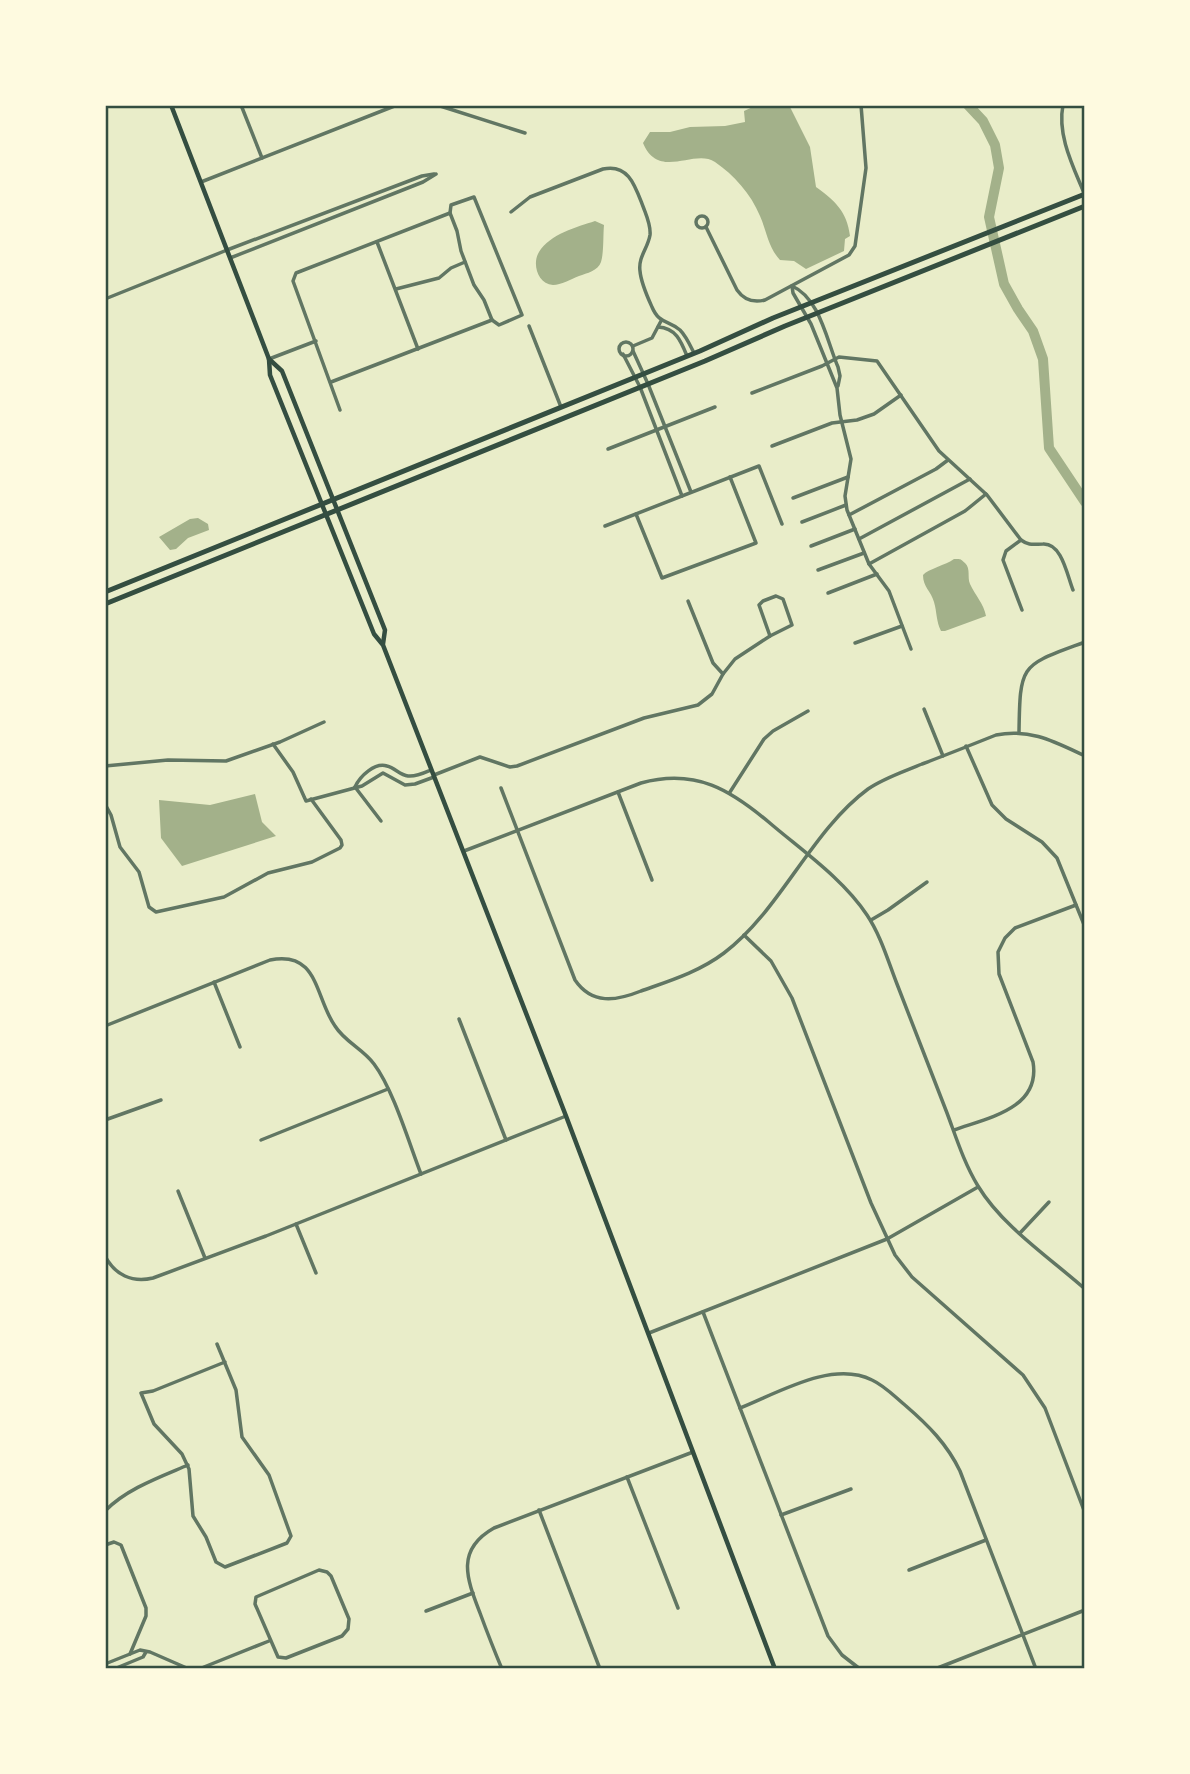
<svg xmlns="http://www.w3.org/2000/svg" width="1190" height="1774" font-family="'Fira Sans Condensed',sans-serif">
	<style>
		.water { fill: #a3b18a }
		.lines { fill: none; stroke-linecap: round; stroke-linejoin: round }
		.river { stroke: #a3b18a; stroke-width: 10 }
		.minor { stroke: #617663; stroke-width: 3.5 }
		.tertiary { stroke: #617663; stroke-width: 3.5 }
		.secondary { stroke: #344e41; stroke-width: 4.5 }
		.primary { stroke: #344e41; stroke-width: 5 }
		.neatline { fill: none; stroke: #344e41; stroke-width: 2.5 }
	</style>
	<rect width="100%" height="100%" fill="#e9edc9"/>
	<g class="water">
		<path d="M757 105H789L810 147 816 187C835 201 847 211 850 236L845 239 844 251 806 269 794 261 780 260C768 247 767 232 760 216 751 194 734 175 715 162 694 148 659 181 643 143L650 132H670L690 127 725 126 745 122 744 111Z"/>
		<path d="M595 221 604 225C603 236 604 252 601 262 598 271 587 273 579 276 571 279 561 285 553 285 537 284 532 263 539 252 550 234 577 227 595 221Z"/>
		<path d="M198 518 208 524 209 530 188 538 176 549 170 550 159 537 190 519Z"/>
		<path d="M954 559C960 559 960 558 965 563 971 569 967 577 970 584 975 595 984 604 986 616L945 631H941C936 621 937 612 934 602 931 591 923 587 923 575 928 569 946 565 954 559Z"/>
		<path d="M255 794 262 822 276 836 182 866 161 838 159 800 210 805Z"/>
	</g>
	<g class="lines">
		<path class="river" d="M968 105 983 121 995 145 999 168 989 217 1004 284 1018 309 1033 331 1043 359 1049 448 1085 502"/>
		<g class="minor">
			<path d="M241 105 262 158"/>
			<path d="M437 105 525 133"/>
			<path d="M1063 105C1057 135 1073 166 1084 193"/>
			<path d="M201 182 397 105"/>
			<path d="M511 212 530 197 603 169C630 163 636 189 644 209 647 217 651 226 650 235 648 248 638 257 640 271 641 283 647 296 652 307 659 324 668 320 680 330 686 336 690 345 694 353"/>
			<path d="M450 213 457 231 461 251 474 285 484 300 492 320"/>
			<circle cx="702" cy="222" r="6"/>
			<path d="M706 227 737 290C744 300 753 303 765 300L849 255 855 246 866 168 861 105"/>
			<path d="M377 242 418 349"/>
			<path d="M227 250 422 176 434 174"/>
			<path d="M230 258 423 182 436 174"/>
			<path d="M792 286 793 293 811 324 837 388 840 415 851 459 845 496 847 510 869 564 889 591 911 649"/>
			<path d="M792 286C820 298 827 342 838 367L840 376 838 386"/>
			<path d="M396 289 439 278 451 268 465 262"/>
			<path d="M529 326 561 407"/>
			<path d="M658 327C676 328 681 341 687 356"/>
			<circle cx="626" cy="349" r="7"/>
			<path d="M633 346 652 338 661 321"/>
			<path d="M633 351 648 384 691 492"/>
			<path d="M623 354 640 387 682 496"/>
			<path d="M269 359 316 341"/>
			<path d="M331 382 492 320"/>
			<path d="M752 393 822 366 839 357 877 361 939 451 987 495 1021 540C1029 546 1034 544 1043 544 1062 543 1067 575 1073 590"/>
			<path d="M340 410 293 281 296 273 450 213 451 205 474 197 522 315 499 325 492 320"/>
			<path d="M772 446 832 423 857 420 874 414 901 395"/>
			<path d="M608 449 715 407"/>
			<path d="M793 498 848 477"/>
			<path d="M636 514 662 578 756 543 730 477"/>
			<path d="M849 515 936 469 948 460"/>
			<path d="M802 522 846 505"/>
			<path d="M605 526 759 466 782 524"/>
			<path d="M859 539 970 479"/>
			<path d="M1021 540 1006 551 1003 560 1022 610"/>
			<path d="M811 546 855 529"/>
			<path d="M869 564 965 511 986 494"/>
			<path d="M818 570 864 553"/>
			<path d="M828 593 877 574"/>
			<path d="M776 596 783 599 792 625 770 636 759 605 763 601Z"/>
			<path d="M688 601 713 663 723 674"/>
			<path d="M855 643 902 626"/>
			<path d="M924 709 943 756"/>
			<path d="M1019 732C1020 662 1021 666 1085 642"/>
			<path d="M273 744 293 772 306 801 362 786 383 773 405 785 415 784 434 777"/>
			<path d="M966 746 992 805 1006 819 1042 842 1057 858 1085 927"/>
			<path d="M105 766 168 760 226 761 280 742 324 722"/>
			<path d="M434 775 480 757 510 767 517 766 644 718 698 705 712 694 723 674 735 659 770 636"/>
			<path d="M355 787C360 776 375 762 387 766 395 768 400 775 408 776 416 777 424 773 431 770"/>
			<path d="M355 787 381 821"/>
			<path d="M501 788 575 980C592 1005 616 1001 641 991 669 981 699 972 724 953 780 911 811 831 868 789 884 778 903 772 922 764 946 755 971 745 996 735 1030 728 1055 742 1085 756"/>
			<path d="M618 792 652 880"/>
			<path d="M730 792 764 739 773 731 808 711"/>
			<path d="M105 804 111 815 120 847 139 872 149 907 156 912 224 897 268 873 312 862 340 848 342 845 341 840 311 799"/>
			<path d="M464 851 641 783C696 768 731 790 771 824 804 852 843 879 867 915 881 936 888 961 897 984 914 1027 930 1070 947 1113 956 1137 964 1163 978 1186 1002 1226 1050 1258 1085 1289"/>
			<path d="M871 920 888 910 927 882"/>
			<path d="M744 935 771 961 792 998 871 1203 895 1255 912 1277 1023 1375 1045 1408 1085 1513"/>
			<path d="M214 982 240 1047"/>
			<path d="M459 1019 506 1140"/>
			<path d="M105 1026 270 960C319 950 315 998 335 1026 345 1042 363 1049 374 1064 393 1089 409 1143 421 1174"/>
			<path d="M105 1120 161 1100"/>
			<path d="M954 1130C987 1118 1041 1109 1033 1062L999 974 998 952 1005 938 1015 928 1076 905"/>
			<path d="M261 1140 388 1089"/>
			<path d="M178 1191 205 1258"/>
			<path d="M296 1224 316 1273"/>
			<path d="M1020 1233 1049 1202"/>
			<path d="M105 1256C115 1275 132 1283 153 1278L266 1236 566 1116"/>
			<path d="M703 1312 828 1636 842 1655 860 1669"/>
			<path d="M649 1333 887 1239 978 1187"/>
			<path d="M217 1344 236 1390 242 1437 269 1475 291 1536 287 1543 225 1567 216 1562 206 1537 193 1516 189 1469 182 1454 154 1424 141 1393 153 1391 225 1362"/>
			<path d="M740 1408C778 1393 832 1360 872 1380 885 1386 895 1397 906 1406 928 1425 947 1444 960 1471L1036 1669"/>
			<path d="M627 1477 678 1608"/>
			<path d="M539 1510 600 1669"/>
			<path d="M105 1511C126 1489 160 1477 188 1465"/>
			<path d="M781 1515 851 1489"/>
			<path d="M105 1545 114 1542 121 1545 146 1608V1616L130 1654"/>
			<path d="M319 1570 327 1572 331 1576 349 1619 348 1629 342 1636 286 1658 278 1657 255 1604 256 1597Z"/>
			<path d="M909 1570 986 1540"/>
			<path d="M426 1611 473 1593"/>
			<path d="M105 1664 140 1650 150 1652 189 1669"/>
			<path d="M114 1669 143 1657 146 1652"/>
			<path d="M199 1669 269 1641"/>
			<path d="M502 1669C494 1650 487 1632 480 1613 467 1579 455 1550 494 1528L693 1452"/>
			<path d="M935 1669 1085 1610"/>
		</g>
		<path class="tertiary" d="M105 299 227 250"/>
		<g class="secondary">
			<path d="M171 105 269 359 270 375 374 634 383 645 566 1116 775 1669"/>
			<path d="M269 359 282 371 385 630 383 644"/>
		</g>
		<g class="primary">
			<path d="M105 592 700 351 773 318 1085 194"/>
			<path d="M105 604 705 361 785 326 1085 206"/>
		</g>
	</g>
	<rect width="1190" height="1774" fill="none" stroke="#fefae0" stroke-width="214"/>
	<rect x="107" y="107" width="976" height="1560" class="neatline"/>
</svg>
